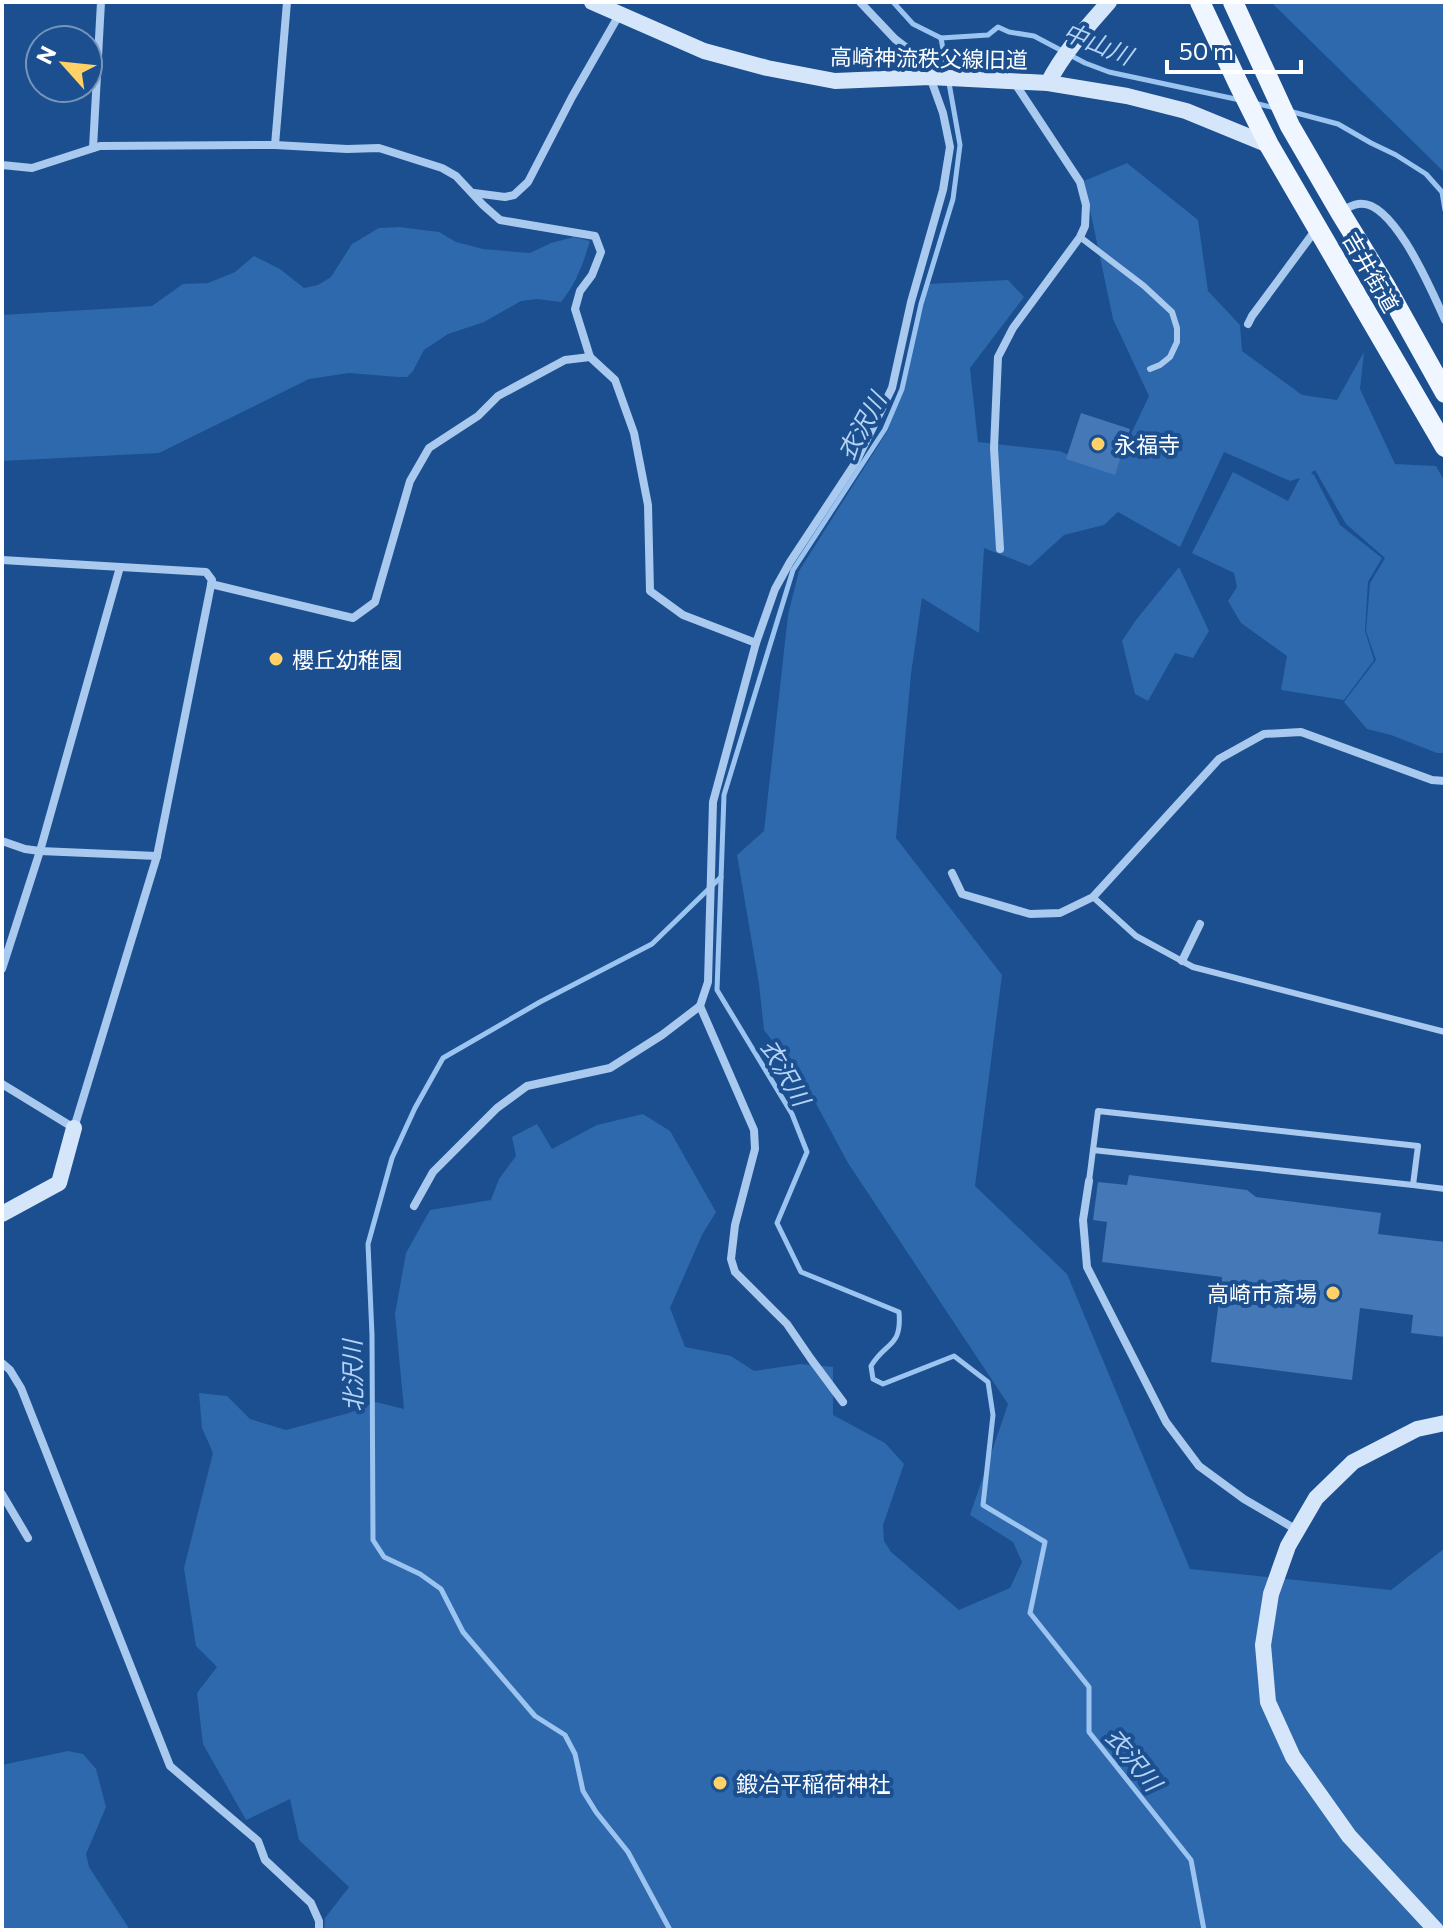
<svg xmlns="http://www.w3.org/2000/svg" width="1447" height="1932" font-family="Commissioner,'Noto Sans JP',sans-serif">
	<style>
		.green { fill: #2e69ad }
		.lines { fill: none; stroke-linecap: round; stroke-linejoin: round }
		.stream { stroke: #9cc4f0; stroke-width: 5 }
		.building { fill: #4478b7 }
		.lane { stroke: #a9c9ee; stroke-width: 6 }
		.street { stroke: #a9c9ee; stroke-width: 8 }
		.secondary { stroke: #d6e6fa; stroke-width: 16 }
		.primary { stroke: #f0f6ff; stroke-width: 20 }
		.poi-dot { fill: #ffd166; stroke: #1b4f8f; stroke-width: 3 }
		.labels { text-anchor: middle; dominant-baseline: central; stroke-width: 8; stroke-linejoin: round; paint-order: stroke }
		.street-label { font-size: 22px; fill: #fff; stroke: #1b4f8f }
		.poi-label { font-size: 22px; fill: #fff; stroke: #1b4f8f; text-anchor: start }
		.water-label { font-size: 24px; font-style: italic; fill: #b5d3f5; stroke: #1b4f8f }
	</style>
	<rect width="100%" height="100%" fill="#1b4f8f"/>
	<g class="green">
		<path d="M1271 2H1445V173Z"/>
		<path d="M1127 163 1198 220 1208 291 1240 325 1242 351 1302 395 1337 400 1364 352 1360 389 1395 464 1436 466 1445 482V753H1437L1391 735 1367 729 1344 702 1376 660 1366 631 1370 583 1385 558 1346 524 1315 470 1311 473 1314 475 1340 525 1382 558 1368 582 1365 631 1374 660 1344 700 1281 690 1287 656 1241 623 1228 601 1237 587 1234 573 1192 553 1233 472 1288 501 1300 478 1290 481 1224 452 1180 547 1118 512 1104 525 1064 535 1030 566 984 548 979 633 922 598 911 674 896 838 1002 975 975 1186 1067 1274 1190 1569 1391 1590 1445 1548V1930H324L325 1918 349 1887 299 1840 290 1799 246 1820 203 1744 197 1693 217 1667 196 1646 184 1568 213 1453 202 1428 199 1393 227 1396 250 1419 286 1430 349 1413 376 1402 404 1409 395 1314 406 1253 430 1210 491 1200 499 1179 516 1156 512 1137 537 1124 552 1149 597 1125 643 1114 670 1131 716 1212 702 1235 670 1308 685 1347 731 1356 754 1371 801 1364 833 1367V1415L885 1443 904 1464 883 1525 884 1541 891 1552 959 1610 1010 1588 1022 1562 1013 1542 970 1515 1008 1404 848 1163 806 1085 764 1030 759 984 737 855 764 831 788 615 799 571 888 430 928 284 1008 280 1024 297 970 368 978 442 1059 451 1113 472 1149 396 1113 319 1084 181Z"/>
		<path d="M399 227 439 232 456 242 483 249 530 253 551 243 574 237 590 241C583 264 576 284 561 302L537 299 521 301 484 322 448 334 424 350 413 371 407 377H398L349 373 309 379 159 453 2 461V315L152 306 183 284 208 283 235 272 254 256 280 269 304 288 318 285 331 277 352 244 379 228Z"/>
		<path d="M1179 567 1209 631 1193 658 1175 653 1148 701 1135 694 1122 641 1136 620Z"/>
		<path d="M68 1751 83 1754 96 1769 106 1807 86 1854 89 1867 130 1930H2V1765Z"/>
	</g>
	<g class="lines">
		<g class="stream">
			<path d="M893 2 913 24 941 38"/>
			<path d="M941 38 960 145 953 199 921 304 902 389 885 429 793 570 724 795 717 990 792 1114 807 1152 777 1223 801 1272 899 1312C902 1348 886 1341 871 1366L873 1379 883 1384 954 1356 988 1382 993 1415 983 1505 1045 1542 1030 1613 1089 1687V1732L1191 1860 1204 1930"/>
			<path d="M941 38 988 35 998 27 1009 32 1034 36 1085 63 1109 72 1240 100"/>
			<path d="M1254 103 1275 108"/>
			<path d="M1289 111 1338 124 1371 143 1396 155 1426 174 1442 192 1445 210"/>
			<path d="M670 1930 628 1852 596 1812 583 1791 575 1754 565 1735 535 1716 463 1632 441 1589 420 1574 384 1557 373 1540 372 1335 368 1244 392 1158 415 1108 443 1058 540 1002 652 944 721 877"/>
		</g>
	</g>
	<g class="building">
		<path d="M1081 413 1130 429 1115 475 1066 459Z"/>
		<path d="M1129 1175 1247 1190 1256 1197 1381 1213 1378 1234 1445 1242V1337L1411 1333 1413 1315 1360 1308 1352 1380 1211 1362 1222 1277 1102 1262 1107 1222 1093 1220 1098 1182 1127 1185Z"/>
	</g>
	<g class="lines">
		<g class="lane">
			<path d="M1080 237 1144 286 1172 312 1177 328V342L1170 357 1160 365 1150 369"/>
			<path d="M1093 897 1136 936 1193 967 1445 1032"/>
			<path d="M1093 1150 1413 1185"/>
			<path d="M1089 1181 1098 1111 1418 1146 1413 1185 1445 1189"/>
		</g>
		<g class="street">
			<path d="M275 145 287 2"/>
			<path d="M93 148 101 2"/>
			<path d="M2 165 32 168 100 146 275 145 347 149 379 148 442 168 456 176 483 205 500 220 595 236 601 252 592 275 580 291 575 309 590 357"/>
			<path d="M474 193 505 197 514 195 528 182 572 97 619 15"/>
			<path d="M1340 212C1345 209 1352 205 1358 204 1393 197 1433 294 1445 320"/>
			<path d="M1248 324 1252 316 1317 228"/>
			<path d="M1000 549 994 448 998 357 1013 328 1080 237 1085 226 1086 205 1080 182 1014 82"/>
			<path d="M2 560 206 572 212 580 157 856 74 1128 2 1084"/>
			<path d="M211 584 353 618 375 602 410 481 429 448 478 416 498 396 565 360 590 357 615 380 634 433 648 505 650 591 683 615 756 643"/>
			<path d="M2 841 25 849 40 851 157 856"/>
			<path d="M952 873 962 894 1030 914 1060 913 1093 897 1219 759 1264 734 1301 732 1432 780 1445 781"/>
			<path d="M1182 961 1200 924"/>
			<path d="M2 969 40 851 120 567"/>
			<path d="M1089 1181 1083 1220 1087 1267 1166 1422 1199 1466 1244 1499 1297 1530"/>
			<path d="M414 1206 433 1172 497 1108 527 1086 610 1068 662 1035 700 1006"/>
			<path d="M2 1363 10 1370 21 1388 170 1766 258 1841 265 1860 311 1903 319 1921V1930"/>
			<path d="M843 1402 811 1359 787 1324 735 1272 731 1259 735 1225 755 1149 754 1130 700 1006 708 982 713 802 756 643 775 589 790 562 856 462 892 388 911 302 943 190 950 147 943 113 930 77 917 56 895 39 860 2"/>
			<path d="M2 1494 28 1538"/>
		</g>
		<g class="secondary">
			<path d="M592 2 704 51 767 68 835 81 930 77 1048 83 1127 96 1186 111 1269 145"/>
			<path d="M1048 83C1064 52 1086 28 1109 2"/>
			<path d="M2 1214 59 1183 74 1128"/>
			<path d="M1436 1930 1349 1836 1293 1757 1268 1702 1263 1645 1271 1594 1288 1546 1316 1498 1353 1462 1417 1429 1445 1423"/>
		</g>
		<g class="primary">
			<path d="M1200 2 1238 83 1269 145 1445 447"/>
			<path d="M1233 2 1290 126 1340 212 1386 287 1445 393"/>
		</g>
	</g>
	<g class="poi-dot">
		<circle cx="1098" cy="444" r="8"/>
		<circle cx="276" cy="659" r="8"/>
		<circle cx="1333" cy="1293" r="8"/>
		<circle cx="720" cy="1783" r="8"/>
	</g>
	<g class="labels">
		<g class="street-label">
			<text transform="translate(929 58) rotate(1)">高崎神流秩父線旧道</text>
			<text transform="translate(1371 272) rotate(60)">吉井街道</text>
		</g>
		<g class="poi-label">
			<text x="1114" y="444">永福寺</text>
			<text x="292" y="659">櫻丘幼稚園</text>
			<text x="1317" y="1293" text-anchor="end">高崎市斎場</text>
			<text x="736" y="1783">鍛冶平稲荷神社</text>
		</g>
		<g class="water-label">
			<text transform="translate(1098 43) rotate(22)">中山川</text>
			<text transform="translate(861 426) rotate(-61)">衣沢川</text>
			<text transform="translate(786 1072) rotate(60)">衣沢川</text>
			<text transform="translate(352 1376) rotate(-91)">北沢川</text>
			<text transform="translate(1134 1759) rotate(51)">衣沢川</text>
		</g>
	</g>
	<rect width="1447" height="1932" fill="none" stroke="#ffffff" stroke-width="8"/>
	<g transform="translate(64 64) rotate(297)"><circle r="38" fill="#1b4f8f" stroke="#7695bc" stroke-width="2"/>
	<path d="M0-6L14 30L0 20L-14 30Z" fill="#ffd166"/>
	<text y="-12" font-size="22" font-weight="bold" text-anchor="middle" fill="#ffffff">N</text>
	</g>
	<path d="M1167 60v12h134v-12" fill="none" stroke="#ffffff" stroke-width="4"/>
	<text x="1179" y="60" font-size="24" fill="#ffffff" stroke="#1b4f8f" stroke-width="6" paint-order="stroke">50 m</text>
</svg>
